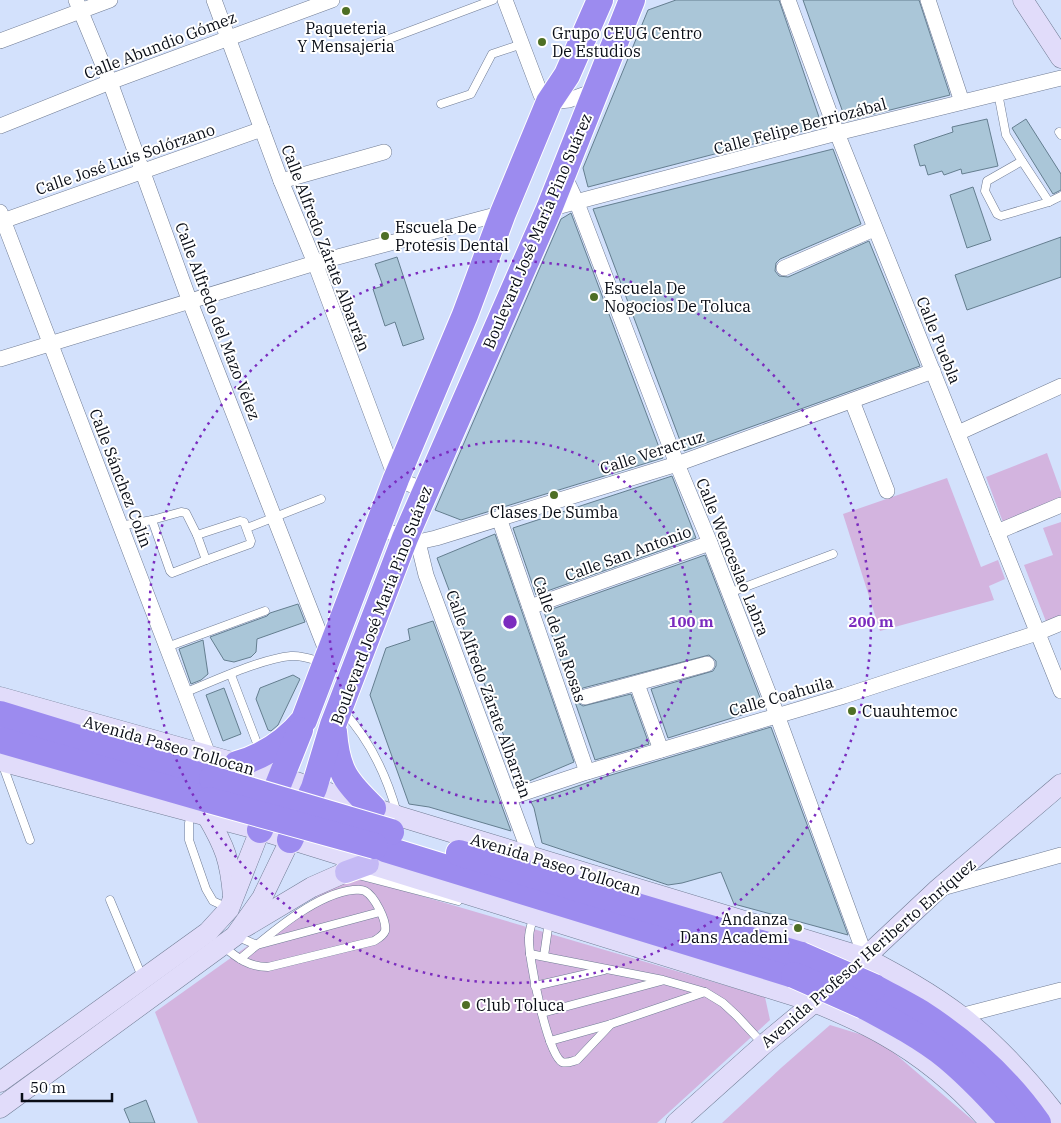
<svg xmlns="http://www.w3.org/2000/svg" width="1061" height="1123" font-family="'IBM Plex Serif',serif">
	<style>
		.green { fill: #d3b4df }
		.building { fill: #aac6d8; stroke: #647e8f }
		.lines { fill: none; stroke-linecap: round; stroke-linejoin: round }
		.lane-casing { stroke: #707c94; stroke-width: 9 }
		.street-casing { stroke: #707c94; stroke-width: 16 }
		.secondary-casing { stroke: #707c94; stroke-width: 21 }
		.primary-casing { stroke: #fff; stroke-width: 24 }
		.highway-casing { stroke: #fff; stroke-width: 28 }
		.lane { stroke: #fff; stroke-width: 8 }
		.street { stroke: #fff; stroke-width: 15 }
		.secondary { stroke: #e1dcfa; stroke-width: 20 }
		.primary { stroke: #c4b9f5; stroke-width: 22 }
		.highway { stroke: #9c8bef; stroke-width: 26 }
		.highway-bridge-casing { stroke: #fff; stroke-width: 28; stroke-linecap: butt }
		.highway-bridge { stroke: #9c8bef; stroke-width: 26 }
		.ring { fill: none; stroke: #7b2cbf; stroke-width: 2.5; stroke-dasharray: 2.5 5 }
		.poi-dot { fill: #4e6f25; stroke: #fff; stroke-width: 2 }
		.labels { text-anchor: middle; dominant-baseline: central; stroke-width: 4; stroke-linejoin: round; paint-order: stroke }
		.poi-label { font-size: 16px; fill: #090d16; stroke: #fff; text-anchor: start }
		.street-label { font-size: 16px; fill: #090d16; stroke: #fff }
		.centre { fill: #7b2cbf; stroke: #fff; stroke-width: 2.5 }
		.ring-label { font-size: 15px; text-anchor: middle; font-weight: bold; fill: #7b2cbf; stroke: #fff; stroke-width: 4; stroke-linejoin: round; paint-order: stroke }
	</style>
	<rect width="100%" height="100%" fill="#d3e1fc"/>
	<g class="green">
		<path d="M1047 453 1061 492V499L1004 525 986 477Z"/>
		<path d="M947 478 981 567 998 560 1005 579 989 586 994 600 880 631 843 514Z"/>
		<path d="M1061 522V618L1047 624 1024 565 1053 555 1043 528Z"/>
		<path d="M357 877 765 997 770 1020 657 1123H198L155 1012 333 885Z"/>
		<path d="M830 1025 879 1040 976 1123H722L781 1068Z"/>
	</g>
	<g class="building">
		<path d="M676 0H779L822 126 588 187 583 168 648 10Z"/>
		<path d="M803 0H919L950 95 846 121Z"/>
		<path d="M987 119 998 166 962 174 961 169 944 175 942 171 928 175 925 165 920 166 914 145 953 132 952 127Z"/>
		<path d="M1026 119 1061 174V190L1053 194 1012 128Z"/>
		<path d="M833 149 861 224 780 259 776 263 775 271 779 276 788 277 869 241 920 366 684 451 593 209Z"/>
		<path d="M973 187 991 240 967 248 950 195Z"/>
		<path d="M571 213 663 458 461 520 435 510 561 219Z"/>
		<path d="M1061 237V277L967 310 955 275Z"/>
		<path d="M397 257 424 339 403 346 395 322 385 326 373 289 383 286 375 264Z"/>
		<path d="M672 476 696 538 536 595 513 528Z"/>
		<path d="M495 534 574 762 522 784 437 558Z"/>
		<path d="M705 555 764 708 668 738 651 689 713 671 716 666V661L709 655 583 688 578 691 576 699 578 703 583 706 631 694 649 744 595 760 544 612Z"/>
		<path d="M298 604 305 622 257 639 256 652 251 657 234 662 224 660 210 637 267 616 270 613Z"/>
		<path d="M433 621 500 801 511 831 429 807 409 804 370 695 386 648 410 640 408 629Z"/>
		<path d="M203 640 208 674 201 680 191 684 179 649Z"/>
		<path d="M293 675 300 679 278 725 271 731 268 730 256 699 260 688Z"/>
		<path d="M224 688 241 734 223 741 206 695Z"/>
		<path d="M771 727 848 935 734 904 721 872 682 883 668 885 542 843 534 808 531 802 601 778Z"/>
		<path d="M146 1100 155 1123H130L124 1109Z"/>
	</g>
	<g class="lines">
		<defs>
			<g id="lane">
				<path d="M365 48 493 0"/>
				<path d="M998 93 1006 135 1022 161 987 181 985 191 997 214 1001 216 1049 202"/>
				<path d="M441 104 471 94 492 54 522 44"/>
				<path d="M1059 132 1061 135"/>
				<path d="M1022 161 1049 202 1061 196"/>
				<path d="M152 520 181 512 186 513 197 535 240 521 244 522 251 541 250 544 206 560"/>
				<path d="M120 526 152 520 170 571 172 573 206 560 197 535"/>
				<path d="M247 528 321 499"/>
				<path d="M729 593 833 554"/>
				<path d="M167 647 265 611"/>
				<path d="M231 675 260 751"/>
				<path d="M184 693C214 681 260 659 291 656 302 655 311 659 321 662"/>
				<path d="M343 711C369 739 387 777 397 813"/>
				<path d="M2 763 30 840"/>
				<path d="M192 812 189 823V840L206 889 213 901 228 908"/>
				<path d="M358 875 458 901"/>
				<path d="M110 900 143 979"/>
				<path d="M534 915C532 923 529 930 529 938 528 956 547 1054 562 1062 567 1064 573 1061 577 1060L611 1024"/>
				<path d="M236 936 257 945 380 912"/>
				<path d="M223 946C237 958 249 967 268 967L374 941C379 938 383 936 385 931 387 920 374 896 365 891 361 889 357 890 353 890 315 894 269 935 240 959"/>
				<path d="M530 954 663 980 705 992 723 1003 737 1016 763 1044"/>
				<path d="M544 956 549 921"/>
				<path d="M535 986 604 970"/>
				<path d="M542 1013 661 981"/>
				<path d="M550 1041 611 1024 705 992"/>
			</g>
			<g id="street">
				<path d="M76 0 110 82 190 302 328 655"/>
				<path d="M214 0 281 181 315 263 396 479 425 490"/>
				<path d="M505 0 541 95 549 102 569 100 597 90"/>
				<path d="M788 0 837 133 1061 691"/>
				<path d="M928 0 962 102"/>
				<path d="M0 41 110 0"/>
				<path d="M0 126 110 82 332 0"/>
				<path d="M563 173 577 203 677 464 710 543 777 715 866 958"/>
				<path d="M281 181 384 152"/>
				<path d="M549 209 837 133 1061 78"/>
				<path d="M0 212 209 757"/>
				<path d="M0 222 262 129"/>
				<path d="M784 268 874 229"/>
				<path d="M0 359 315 263 503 213"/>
				<path d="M852 401 887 491"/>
				<path d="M958 433 1061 386"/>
				<path d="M499 518 587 772"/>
				<path d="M378 528 418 542 436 538 677 464 933 371"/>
				<path d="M997 532 1061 505"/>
				<path d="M418 542 426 575 531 857"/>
				<path d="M530 607 710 543"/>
				<path d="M637 684 661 750"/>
				<path d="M585 697 707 664"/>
				<path d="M509 798 587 772 844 696 1037 633 1061 623"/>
				<path d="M942 888 1061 855"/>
				<path d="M960 1016 1061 990"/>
			</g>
			<g id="secondary">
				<path d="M1023 0 1061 58"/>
				<path d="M0 697 228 761 281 777 398 816 866 958C898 975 931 993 961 1016 999 1046 1032 1083 1061 1121"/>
				<path d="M0 761 260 830 814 1002C838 1012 862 1022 884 1035 923 1057 961 1089 990 1123"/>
				<path d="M207 816C225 847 230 860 233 896"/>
				<path d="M245 927 312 887 346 872"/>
				<path d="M857 965 938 889 1061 784"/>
				<path d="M0 1082 208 932 229 909 260 830"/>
				<path d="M0 1108 235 936 262 898 290 840"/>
				<path d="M676 1123 763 1045 822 996"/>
			</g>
			<path id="primary" d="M346 872 368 864"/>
			<g id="highway">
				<path d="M0 714 212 779"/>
				<path d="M334 732C337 771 346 782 373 808"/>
				<path d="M0 740 209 800"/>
				<path d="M237 764C265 756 286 742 304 720L396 479 465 315 503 213 549 102 567 75 600 0"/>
				<path d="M260 830 300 730"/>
				<path d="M290 840 314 788 333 725 405 538 549 209 632 0"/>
				<path d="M385 849 794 975"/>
				<path d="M459 853 801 955"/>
				<path d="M874 987C890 996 906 1004 921 1013 966 1042 1008 1080 1038 1123"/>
				<path d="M864 1006C892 1021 922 1037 947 1057 971 1077 992 1100 1013 1123"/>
			</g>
		</defs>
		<use href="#lane" class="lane-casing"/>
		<use href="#street" class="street-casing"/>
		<use href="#secondary" class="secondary-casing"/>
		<use href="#primary" class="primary-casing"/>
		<use href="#highway" class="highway-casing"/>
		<use href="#lane" class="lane"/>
		<use href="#street" class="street"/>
		<use href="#secondary" class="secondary"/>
		<use href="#primary" class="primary"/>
		<use href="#highway" class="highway"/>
		<defs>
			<g id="highway-bridge">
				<path d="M212 779 391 832"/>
				<path d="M209 800 375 846"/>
				<path d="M801 955 874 987"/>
				<path d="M794 975 864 1006"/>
			</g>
		</defs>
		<use href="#highway-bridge" class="highway-bridge-casing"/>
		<use href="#highway-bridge" class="highway-bridge"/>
	</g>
	<g class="ring">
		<circle cx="510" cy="622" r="181"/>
		<circle cx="510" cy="622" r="361"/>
	</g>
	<g class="poi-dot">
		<circle cx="346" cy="11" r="5"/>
		<circle cx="542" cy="42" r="5"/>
		<circle cx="385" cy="236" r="5"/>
		<circle cx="594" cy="297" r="5"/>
		<circle cx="554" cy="495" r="5"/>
		<circle cx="852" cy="711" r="5"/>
		<circle cx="798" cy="928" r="5"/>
		<circle cx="466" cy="1005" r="5"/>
	</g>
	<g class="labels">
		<g class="poi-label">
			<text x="346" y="28" text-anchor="middle">Paqueteria<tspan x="346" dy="18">Y Mensajeria</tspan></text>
			<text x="552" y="33">Grupo CEUG Centro<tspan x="552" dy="18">De Estudios</tspan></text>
			<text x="395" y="227">Escuela De<tspan x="395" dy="18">Protesis Dental</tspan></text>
			<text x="604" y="288">Escuela De<tspan x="604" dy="18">Nogocios De Toluca</tspan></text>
			<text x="554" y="512" text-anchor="middle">Clases De Sumba</text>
			<text x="862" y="711">Cuauhtemoc</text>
			<text x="788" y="919" text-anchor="end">Andanza<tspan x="788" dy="18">Dans Academi</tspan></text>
			<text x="476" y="1005">Club Toluca</text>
		</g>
		<g class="street-label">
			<text transform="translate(160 45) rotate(-21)">Calle Abundio Gómez</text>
			<text transform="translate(800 126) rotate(-15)">Calle Felipe Berriozábal</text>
			<text transform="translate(125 159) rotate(-19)">Calle José Luis Solórzano</text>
			<text transform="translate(537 231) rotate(-67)">Boulevard José María Pino Suárez</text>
			<text transform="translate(326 248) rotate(69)">Calle Alfredo Zárate Albarrán</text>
			<text transform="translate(218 321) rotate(69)">Calle Alfredo del Mazo Vélez</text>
			<text transform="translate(939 340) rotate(68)">Calle Puebla</text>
			<text transform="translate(652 452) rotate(-18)">Calle Veracruz</text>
			<text transform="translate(121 478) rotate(69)">Calle Sánchez Colín</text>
			<text transform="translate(628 553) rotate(-20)">Calle San Antonio</text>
			<text transform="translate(733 557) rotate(68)">Calle Wenceslao Labra</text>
			<text transform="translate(381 605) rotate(-69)">Boulevard José María Pino Suárez</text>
			<text transform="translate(560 639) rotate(71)">Calle de las Rosas</text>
			<text transform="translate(489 694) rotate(70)">Calle Alfredo Zárate Albarrán</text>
			<text transform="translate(781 696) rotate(-16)">Calle Coahuila</text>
			<text transform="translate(169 745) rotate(16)">Avenida Paseo Tollocan</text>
			<text transform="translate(556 864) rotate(17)">Avenida Paseo Tollocan</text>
			<text transform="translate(868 953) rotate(-41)">Avenida Profesor Heriberto Enríquez</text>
		</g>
	</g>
	<circle cx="510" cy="622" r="8" class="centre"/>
	<g class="ring-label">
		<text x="691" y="627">100 m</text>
		<text x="871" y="627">200 m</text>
	</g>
	<path d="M22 1093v8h90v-8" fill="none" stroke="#090d16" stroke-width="2.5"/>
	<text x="30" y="1093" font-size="15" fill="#090d16" stroke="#ffffff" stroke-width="4" paint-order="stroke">50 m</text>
</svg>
